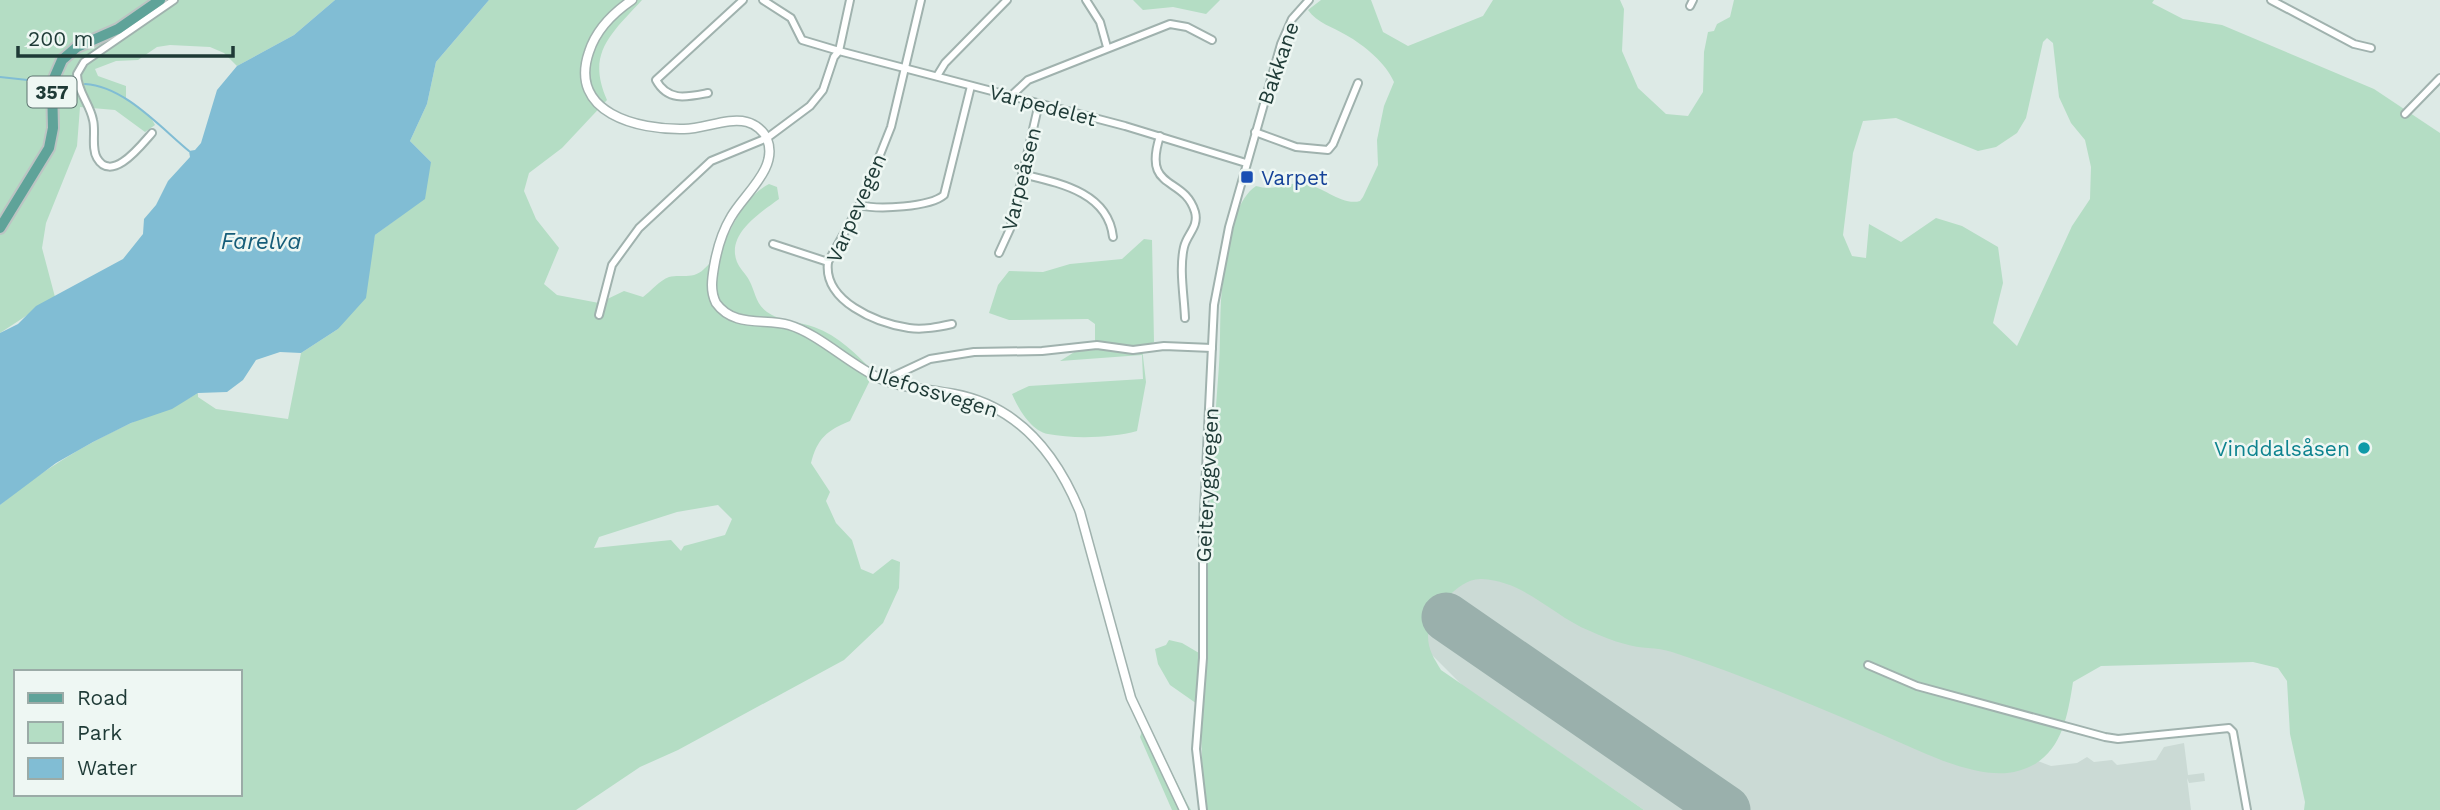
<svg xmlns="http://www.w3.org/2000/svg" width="2440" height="810" font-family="'Work Sans',sans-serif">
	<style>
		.built { fill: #cbdad5 }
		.green { fill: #b4ddc4; fill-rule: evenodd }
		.water { fill: #81bdd4 }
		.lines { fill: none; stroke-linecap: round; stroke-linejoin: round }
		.stream { stroke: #81bdd4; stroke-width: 2 }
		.taxiway { stroke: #9ab0ac; stroke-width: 19 }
		.runway { stroke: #9ab0ac; stroke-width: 49 }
		.minor-casing { stroke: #a0b2ae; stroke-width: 10 }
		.tertiary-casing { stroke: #a0b2ae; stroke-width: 11 }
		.primary-casing { stroke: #bcc4c3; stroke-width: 14 }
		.minor { stroke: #fff; stroke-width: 6 }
		.tertiary { stroke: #fff; stroke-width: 8 }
		.primary { stroke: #5fa399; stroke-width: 10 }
		.transit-dot { fill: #1a4fb4; stroke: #eef7f3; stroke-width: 2.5 }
		.culture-dot { fill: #0f9aa8; stroke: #eef7f3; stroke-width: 2.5 }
		.labels { text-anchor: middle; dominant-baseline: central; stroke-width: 5; stroke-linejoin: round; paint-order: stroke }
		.shield { fill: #eef7f3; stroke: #5c736f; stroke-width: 2 }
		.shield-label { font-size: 19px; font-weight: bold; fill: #1e3a36 }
		.street-label { font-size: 21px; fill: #1e3a36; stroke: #eef7f3 }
		.transit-label { font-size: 21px; fill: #164399; stroke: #eef7f3; text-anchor: start }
		.culture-label { font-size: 21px; fill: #0d838f; stroke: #eef7f3; text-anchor: end }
		.water-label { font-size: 23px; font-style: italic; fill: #165d79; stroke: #eef7f3 }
	</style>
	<rect width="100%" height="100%" fill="#ddeae6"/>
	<path class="built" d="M1475 557 1718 641 2051 766 2077 763 2087 757 2094 762 2112 760 2117 765 2156 760 2164 747 2184 743 2188 775 2204 773 2205 781 2189 783 2187 778 2191 810H1644L1463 686 1423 646 1407 614Z"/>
	<g class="green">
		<path d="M0 0H335L294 35 237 66 224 53 210 47 170 45 157 47 138 60 116 61 95 69 98 76 126 86V98L150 116 155 125 145 132 115 110 80 107 77 146 46 223 42 248 55 297 0 333Z"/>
		<path d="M489 0H642C611 34 586 53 607 100L562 148 529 173 524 191 536 219 559 248 544 284 557 295 599 303 624 291 643 297C650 292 660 280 669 277 681 274 693 280 704 269 732 244 732 204 769 184L777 187 779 199C760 213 726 234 737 262 740 269 746 274 749 280 756 293 755 303 767 312 779 321 800 322 814 327 839 336 856 354 874 372L850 421C827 430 817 439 811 463L830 492 826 501 836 523 852 540 861 569 873 574 892 559 900 562 899 588 883 623 844 660 678 750 640 767 576 810H0V505C39 472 82 446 129 424 152 413 175 407 198 393V397L216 409 288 419 301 353 338 329 369 263 375 235 398 218 431 162 410 141 427 104 436 62ZM718 505 732 519 725 535 684 546 681 551 671 540 594 548 599 537 677 512ZM16 672H240V794H16Z"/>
		<path d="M1133 0H1220L1206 14 1173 7 1143 10Z"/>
		<path d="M1371 0 1383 32 1408 46 1483 16 1493 0H1620L1624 9 1622 51 1638 88 1666 114 1688 116 1703 92 1704 52 1708 32 1714 31 1717 24 1730 17 1734 0H2154L2152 3 2183 19 2222 25 2374 89 2440 133V810H2304L2305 802 2290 734 2287 681 2278 668 2253 662 2101 666 2073 682C2067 721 2060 762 2014 772 1985 778 1944 762 1917 750 1836 714 1756 680 1672 652 1657 647 1640 649 1625 644 1613 641 1601 636 1590 631 1553 616 1525 581 1482 579 1458 577 1429 614 1428 636 1428 650 1434 658 1441 670L1644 810H1207L1203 785 1200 706 1170 685 1158 664 1155 649 1166 645 1169 640 1182 643 1199 653 1207 648C1206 553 1212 459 1219 365 1221 336 1219 308 1223 280 1226 253 1232 202 1256 186 1276 192 1287 181 1306 184 1323 187 1343 206 1360 201L1363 197 1378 165 1377 140 1384 106 1394 82C1386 63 1364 45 1346 35 1333 27 1317 23 1308 10L1321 0ZM2047 38 2053 43 2059 97 2071 123 2085 140 2091 167 2090 199 2072 226 2017 346 1993 323 2003 283 1998 247 1962 226 1936 218 1901 242 1869 224 1866 258 1852 256 1843 235 1853 153 1863 121 1896 118 1978 151 1996 147 2017 133 2026 118 2043 42Z"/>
		<path d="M1144 239 1152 240 1154 342 1142 348 1146 382 1137 431C1112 438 1073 439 1048 434 1031 431 1018 408 1012 394L1029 386 1143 379 1142 355 1060 361 1076 351 1095 350V324L1088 319 1009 320 989 313 998 285 1009 271 1043 272 1070 264 1122 259Z"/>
		<path d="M1146 720 1188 805 1191 810H1172L1140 737Z"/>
	</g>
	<path class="water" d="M335 0H489L436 62 427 104 410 141 431 162 425 199 375 235 366 298 338 329 301 353 280 352 256 360 243 380 227 392 198 393 172 409 131 423 93 442 56 463 0 505V333L18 324 36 306 123 259 143 234 144 219 156 205 168 181 190 157 189 151 195 150 201 143 217 90 237 66 294 35Z"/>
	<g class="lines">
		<g class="stream">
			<path d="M0 77 46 82"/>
			<path d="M85 84C124 86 160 127 189 151"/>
		</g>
		<path class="taxiway" d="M1478 639 1454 638 1449 631 1450 623 1463 619 1498 643 1506 658"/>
		<path class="runway" d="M1446 617 1726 810"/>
		<defs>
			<g id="minor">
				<path d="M763 0 791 18 802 40 839 51 850 0"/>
				<path d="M921 0 891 127 860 205 828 262C823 301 876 323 909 328 924 330 938 327 952 324"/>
				<path d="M1086 0 1100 22 1107 47"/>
				<path d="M2271 0 2354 44 2371 48"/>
				<path d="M1690 6 1693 0"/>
				<path d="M937 76 945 63 1007 0"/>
				<path d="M708 93C687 97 668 102 656 80L743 0"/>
				<path d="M1011 96 1028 80 1170 24 1187 27 1212 40"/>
				<path d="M2405 114 2440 78"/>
				<path d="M1255 132 1296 147 1328 150 1333 144 1358 83"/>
				<path d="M152 133C142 144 112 184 97 158 91 148 96 131 93 120 90 104 77 91 77 74L84 62 174 0"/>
				<path d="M1160 136C1142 192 1184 175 1195 212 1199 227 1187 234 1184 247 1179 269 1184 295 1185 318"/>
				<path d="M1022 174C1059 183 1108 192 1113 237"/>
				<path d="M860 205C878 210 930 207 944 195L971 86"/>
				<path d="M773 244 828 262"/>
				<path d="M999 253 1010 229 1039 103"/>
				<path d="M599 315 612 265 639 228 711 161 767 138 810 106 823 90 834 57 839 51 1125 126 1246 163"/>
				<path d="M885 380 930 359 974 352 1042 351 1097 345 1133 350 1164 346 1212 348"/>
				<path d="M1868 665 1917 686 2105 737 2118 739 2229 728 2233 732 2247 810"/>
				<path d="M1203 810 1196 749 1203 658V532L1214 305 1229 227 1281 44 1292 19 1309 0"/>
			</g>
			<path id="tertiary" d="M632 0C613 13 596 30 589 52 568 113 638 130 684 129 704 129 728 117 747 122 755 124 764 131 767 139 779 168 744 194 731 217 722 232 717 249 714 267 712 279 710 291 716 303 734 328 764 318 789 325 819 334 850 365 881 379 904 389 930 389 954 394 1018 406 1056 453 1080 512L1131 698 1184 810"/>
			<path id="primary" d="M0 228 49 148 53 128 52 83 62 60 77 47 118 29 160 0"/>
		</defs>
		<use href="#minor" class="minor-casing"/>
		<use href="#tertiary" class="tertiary-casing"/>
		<use href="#primary" class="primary-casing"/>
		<use href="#minor" class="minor"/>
		<use href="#tertiary" class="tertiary"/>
		<use href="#primary" class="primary"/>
	</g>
	<rect class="transit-dot" x="1240" y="170" width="14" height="14" rx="3.5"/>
	<circle class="culture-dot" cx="2364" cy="448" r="7"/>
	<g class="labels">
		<rect class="shield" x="27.5" y="76.5" width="49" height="31" rx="5"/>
		<g class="shield-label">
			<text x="52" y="92">357</text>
		</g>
		<g class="street-label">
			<text transform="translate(1278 63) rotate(-71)">Bakkane</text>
			<text transform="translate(1043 105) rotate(15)">Varpedelet</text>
			<text transform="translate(1021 179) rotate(-76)">Varpeåsen</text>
			<text transform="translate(856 208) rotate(-66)">Varpevegen</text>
			<text transform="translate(933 391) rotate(17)">Ulefossvegen</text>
			<text transform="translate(1207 485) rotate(-87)">Geiteryggvegen</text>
		</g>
		<g class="transit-label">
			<text x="1261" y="177">Varpet</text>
		</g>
		<g class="culture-label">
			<text x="2350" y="448">Vinddalsåsen</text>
		</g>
		<g class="water-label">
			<text x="261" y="241">Farelva</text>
		</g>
	</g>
	<rect x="14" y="670" width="228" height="126" fill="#eef7f3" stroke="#9baba7" stroke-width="2"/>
	<rect x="28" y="693" width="35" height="10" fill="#5fa399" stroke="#9baba7" stroke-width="2"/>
	<text x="77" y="705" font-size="21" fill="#1e3a36">Road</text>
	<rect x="28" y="722" width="35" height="21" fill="#b4ddc4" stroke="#9baba7" stroke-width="2"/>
	<text x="77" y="740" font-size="21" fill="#1e3a36">Park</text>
	<rect x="28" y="758" width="35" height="21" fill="#81bdd4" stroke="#9baba7" stroke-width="2"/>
	<text x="77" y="775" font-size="21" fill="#1e3a36">Water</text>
	<path d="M18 46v10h215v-10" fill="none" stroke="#1e3a36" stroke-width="3.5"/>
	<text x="28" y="46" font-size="21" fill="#1e3a36" stroke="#eef7f3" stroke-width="5" paint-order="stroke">200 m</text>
</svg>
